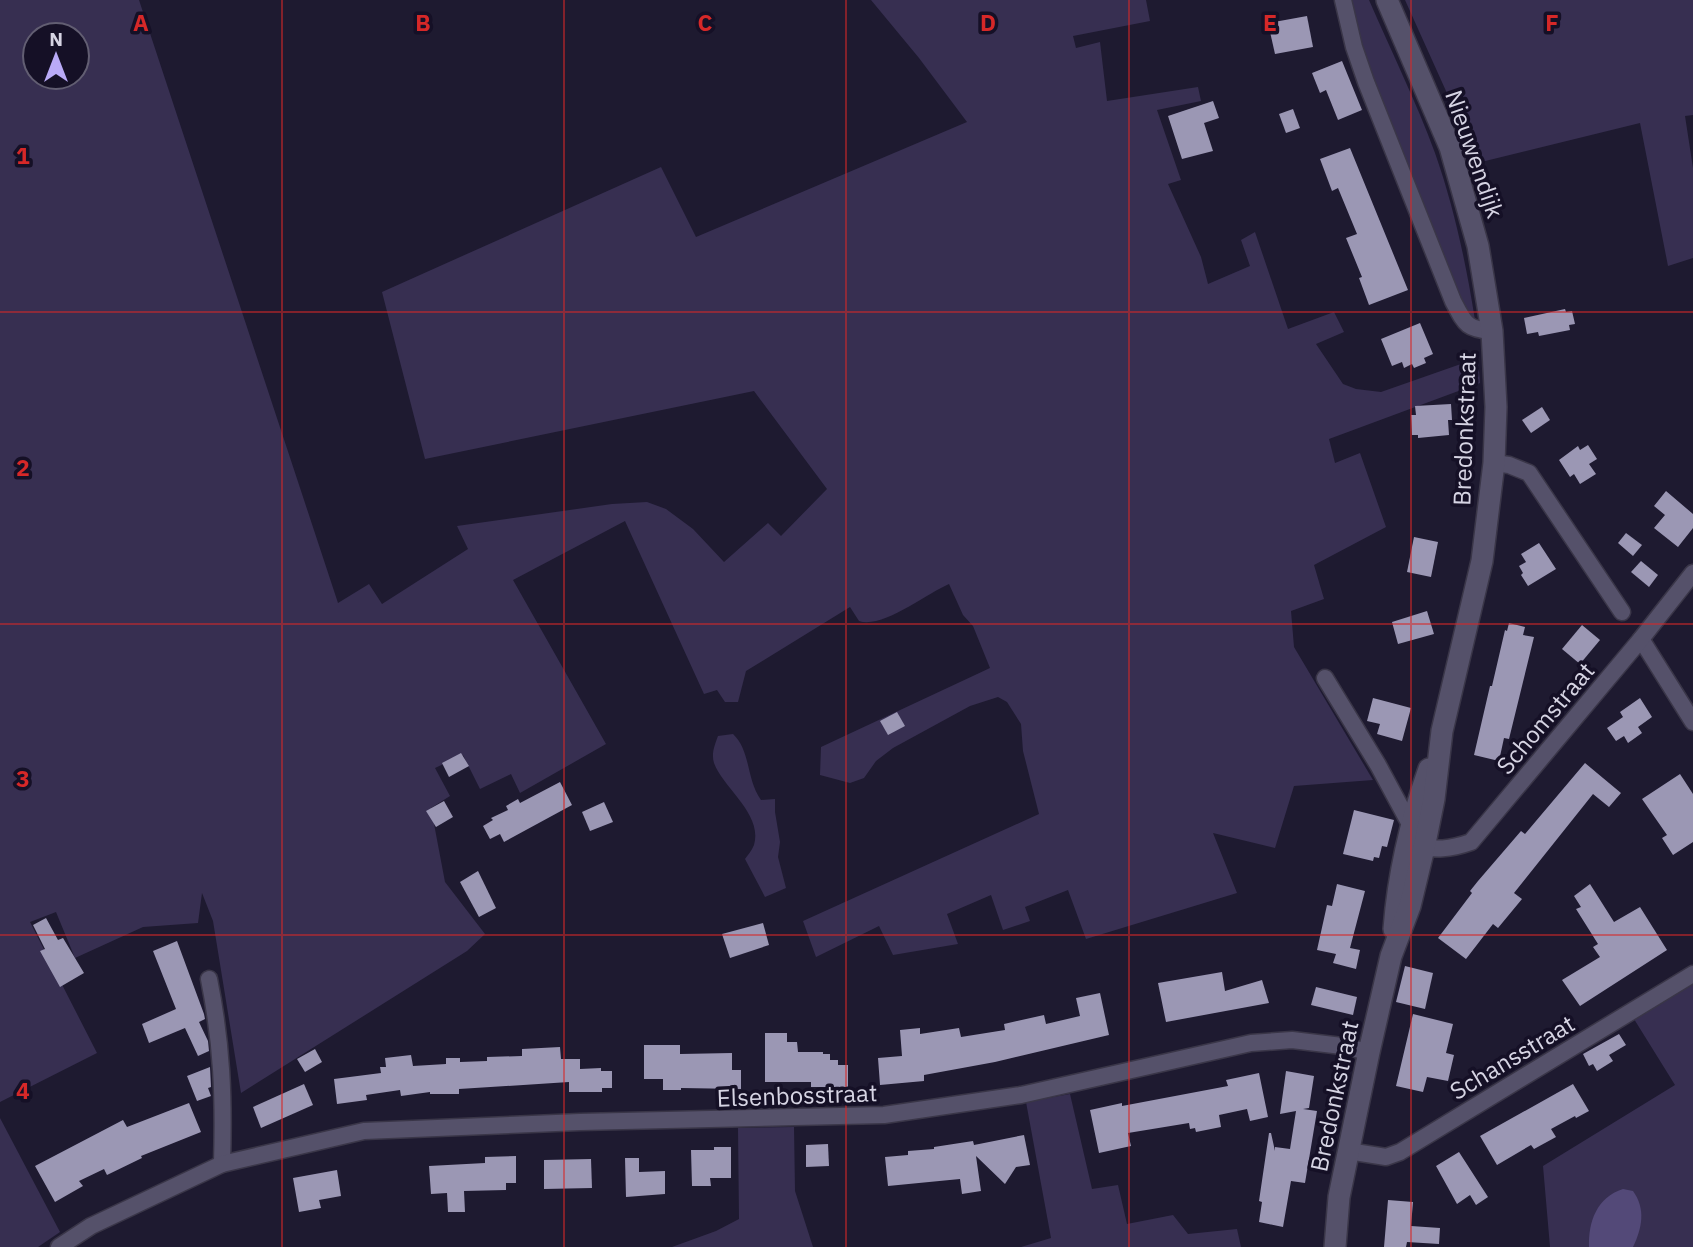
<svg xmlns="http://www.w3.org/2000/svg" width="1693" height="1247" font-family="'IBM Plex Sans',sans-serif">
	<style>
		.green { fill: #372f51; fill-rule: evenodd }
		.water { fill: #534978 }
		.building { fill: #9b97b4 }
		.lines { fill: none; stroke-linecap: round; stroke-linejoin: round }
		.street-casing { stroke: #3a3648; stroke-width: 19 }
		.secondary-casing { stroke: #3a3648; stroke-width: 24 }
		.street { stroke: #55516a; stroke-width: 16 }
		.secondary { stroke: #55516a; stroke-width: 21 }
		.grid { fill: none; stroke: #d62828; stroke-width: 2; stroke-opacity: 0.55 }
		.labels { text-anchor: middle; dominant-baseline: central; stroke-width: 7; stroke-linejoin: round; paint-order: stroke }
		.street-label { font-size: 24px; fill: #d6d4e3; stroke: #151026 }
		.grid-label { font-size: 23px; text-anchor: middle; font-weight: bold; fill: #d62828; stroke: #151026; stroke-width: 7; stroke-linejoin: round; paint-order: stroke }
	</style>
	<rect width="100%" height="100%" fill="#1e1a30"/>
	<g class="green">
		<path d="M0 0H139L338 603 369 584 382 604 468 549 457 526 612 504 647 502 666 509 693 529 724 562 768 523 781 536 827 489 754 391 425 459 382 292 661 167 696 237 967 122 919 58 871 0H1146L1150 21 1073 36 1076 48 1100 42 1107 101 1198 87 1201 101 1157 110 1181 180 1168 184 1201 257 1208 284 1250 266 1241 240 1255 232 1288 329 1334 312 1344 332 1316 344 1343 384 1356 389 1381 392 1478 358 1480 383 1329 439 1335 463 1360 453 1386 527 1314 565 1324 599 1291 611 1294 647 1373 780 1294 786 1275 848 1213 833 1237 893 1086 939 1068 890 1025 907 1030 921 1003 930 991 895 947 914 958 944 893 955 879 926 816 957 803 921 1039 814 1023 751 1021 724 1007 702 998 697 970 706 893 748 876 761 864 778 850 783 820 775 821 747 990 668 973 626 963 615 949 584C926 594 882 629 859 621L850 607 746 671 738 702H725L717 690 704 694 625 521 513 580 606 744 520 793 511 774 480 789 463 755 435 768 450 796 431 808 445 882 485 934 467 951 241 1093 213 921 202 893 198 923 143 927 75 958 56 912 30 922 97 1053 0 1102ZM35 35H77V77H35Z"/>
		<path d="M1348 0H1369C1391 51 1416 101 1435 153 1454 207 1466 263 1475 320L1466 315 1363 59Z"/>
		<path d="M1405 0H1693V115L1685 116 1693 168V258L1668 266 1640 123 1473 164 1446 91Z"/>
		<path d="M733 734C751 751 746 779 761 800L775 799V812L780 842 778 857 786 888 765 897 745 859C748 855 752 850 754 845 763 814 723 788 714 763 711 754 715 744 718 736Z"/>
		<path d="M1693 982V1247H1550L1543 1166 1675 1085 1634 1019Z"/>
		<path d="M1070 1094 1092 1189 1118 1185 1127 1224 1173 1215 1188 1234 1237 1229 1241 1247H1021L1051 1238 1026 1102Z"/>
		<path d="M0 1118 60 1232 38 1247H0Z"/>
		<path d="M794 1127 795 1191 813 1247H672L716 1231 739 1219 738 1128Z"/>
	</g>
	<path class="water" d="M1623 1189 1633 1191C1646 1209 1642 1228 1633 1247H1589C1588 1222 1597 1197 1623 1189Z"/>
	<g class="building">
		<path d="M1307 16 1313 47 1275 54 1268 23Z"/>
		<path d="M1342 61 1362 110 1338 120 1326 90 1320 93 1312 73Z"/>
		<path d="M1213 101 1219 118 1204 123 1213 151 1182 159 1168 116Z"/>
		<path d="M1293 109 1300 128 1286 133 1279 114Z"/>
		<path d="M1350 148 1408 290 1369 305 1359 278 1362 277 1346 238 1357 234 1338 188 1332 191 1320 159Z"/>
		<path d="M1565 309 1566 312 1572 311 1575 324 1569 325 1570 330 1539 336 1538 332 1527 334 1524 318Z"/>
		<path d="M1420 323 1433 354 1424 358 1426 363 1414 368 1412 364 1404 368 1402 362 1392 366 1381 339Z"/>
		<path d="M1451 404 1452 420H1448L1449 435 1418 438V435H1412L1411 415H1416L1415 406Z"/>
		<path d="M1542 407 1550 420 1531 433 1522 420Z"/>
		<path d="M1588 445 1597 459 1589 464 1596 474 1580 484 1574 474 1570 477 1559 460 1578 446 1580 450Z"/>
		<path d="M1666 491 1693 514V528L1678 547 1654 528 1665 515 1654 506Z"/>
		<path d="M1626 533 1642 545 1633 556 1618 543Z"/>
		<path d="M1414 537 1438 542 1431 577 1407 572Z"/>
		<path d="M1539 543 1556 569 1528 586 1521 575 1523 573 1519 566 1526 562 1521 554Z"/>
		<path d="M1641 561 1658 575 1649 587 1631 572Z"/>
		<path d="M1427 611 1434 634 1398 644 1392 622Z"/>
		<path d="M1509 623 1525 627 1523 635 1534 637 1509 739 1504 738 1499 761 1474 755 1490 686H1492L1505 630 1507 631Z"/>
		<path d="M1582 625 1600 640 1580 664 1562 649Z"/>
		<path d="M1373 698 1411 708 1402 741 1377 734 1380 724 1367 721Z"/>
		<path d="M1640 698 1652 717 1638 727 1642 733 1628 743 1624 736 1616 741 1607 728 1623 717 1620 712Z"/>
		<path d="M897 712 905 726 888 735 880 721Z"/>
		<path d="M461 753 469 766 449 777 442 763Z"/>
		<path d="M1585 763 1621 793 1609 807 1593 794 1514 893 1522 899 1498 928 1493 924 1466 959 1438 938 1472 893 1470 891 1478 881 1521 831 1525 834Z"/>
		<path d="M1680 774 1693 794V842L1673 855 1662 838 1667 835 1642 799Z"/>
		<path d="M560 782 572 805 504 842 500 834 490 839 483 826 493 820 491 818 508 810 506 806 518 799 520 803Z"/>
		<path d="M444 801 453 817 436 827 426 811Z"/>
		<path d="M604 802 613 822 590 831 582 812Z"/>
		<path d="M1354 810 1394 820 1387 847 1382 846 1379 858 1374 857 1373 861 1343 854Z"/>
		<path d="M478 871 496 908 479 917 460 882Z"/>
		<path d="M1337 884 1365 891 1350 948 1360 950 1356 969 1333 963 1336 954 1317 950 1327 905 1332 906Z"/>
		<path d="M1590 884 1614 922 1640 907 1667 950 1580 1006 1562 980 1600 957 1593 947 1598 944 1576 909 1581 907 1574 896Z"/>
		<path d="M46 918 58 940 63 938 84 973 60 987 40 951 45 949 33 925Z"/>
		<path d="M763 923 769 945 730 958 722 934Z"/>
		<path d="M177 941 204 1014 205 1019 199 1022 208 1041 209 1051 198 1056 185 1028 149 1043 142 1024 176 1009 153 951Z"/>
		<path d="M1405 966 1433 973 1425 1009 1396 1002Z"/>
		<path d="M1222 972 1225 991 1262 980 1269 1003 1166 1022 1158 983Z"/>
		<path d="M1316 987 1357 997 1353 1015 1311 1005Z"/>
		<path d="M1100 993 1109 1035 995 1062 924 1075V1081L880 1085 878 1058 902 1056 900 1030 920 1028V1034L959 1028 961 1037 1005 1030 1004 1024 1044 1015 1046 1024 1080 1016 1076 998Z"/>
		<path d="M1413 1014 1453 1024 1446 1053 1454 1055 1448 1081 1427 1077 1423 1092 1396 1086Z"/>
		<path d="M765 1033H787V1042H797L798 1052H823V1054H830V1060H838V1065H848V1087H811V1082H765Z"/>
		<path d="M1619 1034 1626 1045 1609 1055 1613 1061 1597 1071 1593 1064 1589 1066 1583 1054Z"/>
		<path d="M644 1045H680V1054L732 1053V1070H741V1089L681 1088V1090H663V1079H644Z"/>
		<path d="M560 1047 561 1059H580V1069L601 1068V1071H612V1088H602V1092H569V1082L459 1089V1094H430V1092L401 1096 400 1090 366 1095 367 1100 337 1104 334 1079 381 1073 380 1067H386L385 1058 411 1055 413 1066 446 1064V1058H460V1062L487 1061V1057L522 1056V1049Z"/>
		<path d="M315 1049 322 1062 305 1072 297 1059Z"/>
		<path d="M210 1067 211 1087 208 1088 211 1096 197 1101 187 1076Z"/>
		<path d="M1286 1071 1314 1076 1309 1108 1303 1109 1317 1111 1305 1183 1291 1181 1283 1227 1259 1222 1262 1202 1259 1201 1269 1133H1271L1275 1151V1147L1290 1149 1296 1111 1280 1114Z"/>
		<path d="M1259 1073 1268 1117 1250 1121 1247 1109 1219 1115 1221 1127 1196 1132 1195 1128 1190 1129 1189 1123 1128 1133 1131 1146 1099 1153 1090 1110 1122 1103V1106L1228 1086 1226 1080Z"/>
		<path d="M304 1084 313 1105 261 1128 253 1107Z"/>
		<path d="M1573 1084 1589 1111 1576 1118 1575 1116 1551 1129 1556 1137 1534 1149 1531 1145 1497 1165 1480 1136Z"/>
		<path d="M189 1103 201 1132 141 1156 142 1158 107 1175 104 1169 79 1181 83 1186 55 1202 35 1166 123 1120 127 1127Z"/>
		<path d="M1024 1135 1030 1165 1016 1167 1005 1184 976 1156 981 1191 962 1194 960 1179 888 1186 885 1157 908 1155V1151L934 1149V1147L973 1141 974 1145Z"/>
		<path d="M828 1144 829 1166 806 1167V1145Z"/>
		<path d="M714 1147H731V1178H710L711 1186H692L691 1150H714Z"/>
		<path d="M1459 1152 1488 1197 1476 1205 1470 1195 1457 1204 1436 1166Z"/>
		<path d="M516 1156V1183H506V1190L464 1191 465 1212H448L447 1193 431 1194 429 1166 485 1163V1157Z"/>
		<path d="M625 1158H639V1172L665 1171V1194L626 1197Z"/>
		<path d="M591 1159 592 1188 544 1189V1160Z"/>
		<path d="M337 1170 341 1196 319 1200 321 1208 299 1212 293 1178Z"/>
		<path d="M1388 1200 1413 1202 1411 1226 1440 1228 1439 1244 1407 1242 1406 1247H1384Z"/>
	</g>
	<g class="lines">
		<defs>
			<g id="street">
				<path d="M1343 0 1354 47 1366 82 1453 301C1465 324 1466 329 1492 331"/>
				<path d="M1494 463 1509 465 1529 473 1622 612"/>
				<path d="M1641 639 1693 722"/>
				<path d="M1325 678 1378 765 1412 828"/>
				<path d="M1414 845C1435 851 1451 849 1471 842L1641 639 1693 573"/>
				<path d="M209 979C222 1044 224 1097 222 1164"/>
				<path d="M1348 1151 1386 1157 1400 1152 1693 974"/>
				<path d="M59 1247 91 1226 222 1164 364 1131 580 1122 884 1115 1021 1095 1251 1043 1292 1040 1342 1046 1369 1052"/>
			</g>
			<g id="secondary">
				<path d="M1394 929C1398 876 1411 820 1429 769"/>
				<path d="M1335 1247 1339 1197 1369 1052 1391 956 1410 906 1424 848 1434 799 1442 731 1482 561 1494 463 1496 407 1492 331 1478 246 1450 147 1387 0"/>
			</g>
		</defs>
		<use href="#street" class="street-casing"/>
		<use href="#secondary" class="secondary-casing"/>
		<use href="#street" class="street"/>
		<use href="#secondary" class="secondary"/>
	</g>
	<path class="grid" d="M282 0V1247M564 0V1247M846 0V1247M1129 0V1247M1411 0V1247M0 312H1693M0 624H1693M0 935H1693"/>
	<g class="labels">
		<g class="street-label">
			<text transform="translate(1475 154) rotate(71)">Nieuwendijk</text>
			<text transform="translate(1464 429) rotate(-88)">Bredonkstraat</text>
			<text transform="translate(1545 718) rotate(-50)">Schomstraat</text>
			<text transform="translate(1512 1057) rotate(-31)">Schansstraat</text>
			<text transform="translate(797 1095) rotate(-2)">Elsenbosstraat</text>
			<text transform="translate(1334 1096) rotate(-78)">Bredonkstraat</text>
		</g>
	</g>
	<g class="grid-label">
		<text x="141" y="31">A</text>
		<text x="423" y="31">B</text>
		<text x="705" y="31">C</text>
		<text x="988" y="31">D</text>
		<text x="1270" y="31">E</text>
		<text x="1552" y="31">F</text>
		<text x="23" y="164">1</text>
		<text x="23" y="476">2</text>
		<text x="23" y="787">3</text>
		<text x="23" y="1099">4</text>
	</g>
	<g transform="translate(56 56)"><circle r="33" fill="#151026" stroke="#625e72" stroke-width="2"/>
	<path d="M0-5L12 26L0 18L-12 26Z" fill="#b9aaf7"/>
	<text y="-10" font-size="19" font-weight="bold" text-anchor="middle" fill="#d6d4e3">N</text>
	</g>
</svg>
